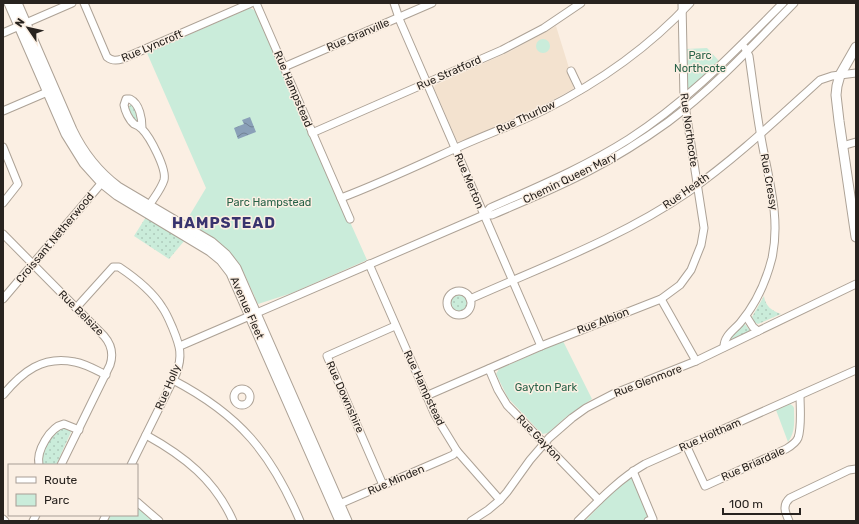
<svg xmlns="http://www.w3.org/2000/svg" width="859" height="524" font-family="Rubik,sans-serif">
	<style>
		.built { fill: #f3e2cf }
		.grass { fill: url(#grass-dots) }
		.green { fill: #caecda }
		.water { fill: url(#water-waves) }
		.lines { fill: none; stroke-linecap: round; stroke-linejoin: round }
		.minor-casing { stroke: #ada296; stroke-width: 9 }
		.major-casing { stroke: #ada296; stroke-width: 11 }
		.minor { stroke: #fff; stroke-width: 7 }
		.major { stroke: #fff; stroke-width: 9 }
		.labels { text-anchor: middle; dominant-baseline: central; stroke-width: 3; stroke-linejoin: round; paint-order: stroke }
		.street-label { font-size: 11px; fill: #28231f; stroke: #fbefe3 }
		.park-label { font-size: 11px; fill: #286248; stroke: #fbefe3 }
		.district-label { font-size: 15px; font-weight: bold; letter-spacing: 1px; fill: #38336e; stroke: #fbefe3 }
	</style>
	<defs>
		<pattern id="grass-dots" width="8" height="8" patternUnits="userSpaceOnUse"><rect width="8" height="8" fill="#caecda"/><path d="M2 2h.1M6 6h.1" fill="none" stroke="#aecabb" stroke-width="1.8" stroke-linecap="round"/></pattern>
		<pattern id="water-waves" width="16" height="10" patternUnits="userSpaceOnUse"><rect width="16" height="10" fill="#8aa0b8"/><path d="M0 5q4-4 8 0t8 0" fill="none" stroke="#718295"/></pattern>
	</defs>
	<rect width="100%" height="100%" fill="#fbefe3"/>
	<path class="built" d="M556 26 569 68 567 71 573 86V89L542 106 516 118 463 141 460 142 457 141 434 88 435 85 511 51Z"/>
	<g class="grass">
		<path d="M131 104 134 106 139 118 137 121 134 119 128 108Z"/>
		<path d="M146 217 185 240 169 259 134 236Z"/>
		<circle cx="459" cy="304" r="9"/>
		<path d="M764 296C765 306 772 311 781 314L758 324 754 322 752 317Z"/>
		<path d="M744 323 749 329V331L728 341 727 340Z"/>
		<path d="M63 427 70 429 71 432 57 463 55 465H43C39 451 51 433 63 427Z"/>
	</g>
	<g class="green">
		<path d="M250 8 256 11 367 260 292 293 258 304 244 273 238 263 185 223 206 188 147 53Z"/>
		<circle cx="543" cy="46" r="7"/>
		<path d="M707 48 720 62 689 89 687 87 686 49Z"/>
		<path d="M563 341 592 399 566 417 548 433 542 434 508 398 496 374 499 369Z"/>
		<path d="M790 404 793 406 794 408C794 419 796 432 788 442L776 410Z"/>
		<path d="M633 471 653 519 648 521H585Z"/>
		<path d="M137 506 154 521H108L111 515H137Z"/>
	</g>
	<path class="water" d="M250 117 256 132 238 139 234 128 244 124 242 120Z"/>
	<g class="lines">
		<defs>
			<g id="minor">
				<path d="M84 3 107 57C112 61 116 61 122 59L251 3"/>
				<path d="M256 3 350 219"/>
				<path d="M394 3 400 21 541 346"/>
				<path d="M3 33 72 3"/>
				<path d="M284 67 432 3"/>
				<path d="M571 71 580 90"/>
				<path d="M3 111 52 90"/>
				<path d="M142 128C142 119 140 104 130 99H126L124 105C125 111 129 120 134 124 137 125 140 127 142 129 150 137 167 169 164 180 161 190 152 200 147 209"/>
				<path d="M312 133 502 50 544 28 581 3"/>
				<path d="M842 146 856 142"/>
				<path d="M3 147 18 184 3 203"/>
				<path d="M341 198C383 182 423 163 463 145 490 133 518 123 544 110 598 83 649 47 690 3"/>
				<path d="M484 215 490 208C537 187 585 167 629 139 687 102 734 52 783 3"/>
				<path d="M3 234 104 336C111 344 114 353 110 365L61 465"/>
				<path d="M369 264 435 415 457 451 500 500"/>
				<circle cx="459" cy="303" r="12"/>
				<path d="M3 299 105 179"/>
				<path d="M470 299C544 266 621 238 688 192 735 159 777 119 820 80L832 76 856 73"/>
				<path d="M661 299 696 361"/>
				<path d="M76 308 113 267H119C134 277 152 291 162 307 167 314 170 322 173 329 180 346 183 356 176 374L131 465"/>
				<path d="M746 316 753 327 758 331"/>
				<path d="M180 346 477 218 484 215H492C524 201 557 188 589 171 616 157 643 140 668 122 715 87 754 44 794 3"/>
				<path d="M724 347C724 336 733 331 740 323 756 304 766 282 772 258 781 217 768 178 761 137 756 110 753 83 749 56L745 48"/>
				<path d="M489 369 498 390 507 405 599 500"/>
				<path d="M173 380C240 415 271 453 300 521"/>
				<circle cx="242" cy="397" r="8"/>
				<path d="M3 395C22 372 43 355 75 362 86 364 96 370 106 375"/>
				<path d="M426 396 541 346 661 299 680 285 691 270 701 245 704 228 684 99 682 3"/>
				<path d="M146 435C184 456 215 480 233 521"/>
				<path d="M686 445 705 486 786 449C791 446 796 443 798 438 802 427 800 407 800 395"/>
				<path d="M39 465C36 451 50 427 64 424L79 430"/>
				<path d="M633 471 653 519 648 521"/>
				<path d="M383 485 327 356 395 326"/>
				<path d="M137 502 159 521"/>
				<path d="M335 506 444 459 453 455 457 451"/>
				<path d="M3 519 5 521"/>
				<path d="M33 521 36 515"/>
				<path d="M103 521 106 515"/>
				<path d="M471 521 488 510 500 500 507 492 530 460 549 438 572 418 586 408 613 394 696 361 856 284"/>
				<path d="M578 521C599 500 619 479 645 464L856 370"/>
				<path d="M789 521C785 512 782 505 790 498L849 470 856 469"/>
			</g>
			<g id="major">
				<path d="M9 3 66 134 84 163 102 183 117 195 210 251 221 260 231 273 340 521"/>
				<path d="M17 3 72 130C83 153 98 172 118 187L211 242 226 255 236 268 347 521"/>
				<path d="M856 47 840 75 837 86 836 95 839 121 856 237"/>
			</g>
		</defs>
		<use href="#minor" class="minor-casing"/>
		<use href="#major" class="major-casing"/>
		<use href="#minor" class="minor"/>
		<use href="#major" class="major"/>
	</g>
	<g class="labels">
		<g class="street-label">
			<text transform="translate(358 35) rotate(-23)">Rue Granville</text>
			<text transform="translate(152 46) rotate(-23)">Rue Lyncroft</text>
			<text transform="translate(449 73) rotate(-24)">Rue Stratford</text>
			<text transform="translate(293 89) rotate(67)">Rue Hampstead</text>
			<text transform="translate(526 117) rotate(-25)">Rue Thurlow</text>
			<text transform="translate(689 130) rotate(82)">Rue Northcote</text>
			<text transform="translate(570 178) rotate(-26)">Chemin Queen Mary</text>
			<text transform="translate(469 181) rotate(67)">Rue Merton</text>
			<text transform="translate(769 182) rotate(80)">Rue Cressy</text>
			<text transform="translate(686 191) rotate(-35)">Rue Heath</text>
			<text transform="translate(55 238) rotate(-50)">Croissant Netherwood</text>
			<text transform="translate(247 308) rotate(66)">Avenue Fleet</text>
			<text transform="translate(81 313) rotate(45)">Rue Belsize</text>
			<text transform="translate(603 321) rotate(-21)">Rue Albion</text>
			<text transform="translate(648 381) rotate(-21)">Rue Glenmore</text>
			<text transform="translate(168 387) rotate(-67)">Rue Holly</text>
			<text transform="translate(424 388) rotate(65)">Rue Hampstead</text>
			<text transform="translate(345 397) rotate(66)">Rue Downshire</text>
			<text transform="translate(710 435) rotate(-24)">Rue Holtham</text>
			<text transform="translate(539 438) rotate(46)">Rue Gayton</text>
			<text transform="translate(753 464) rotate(-24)">Rue Briardale</text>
			<text transform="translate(396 480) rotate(-23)">Rue Minden</text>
		</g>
		<g class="park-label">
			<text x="700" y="55">Parc<tspan x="700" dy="13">Northcote</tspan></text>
			<text x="269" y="202">Parc Hampstead</text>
			<text x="546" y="387">Gayton Park</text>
		</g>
		<g class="district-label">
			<text x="224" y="223">HAMPSTEAD</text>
		</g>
	</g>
	<rect width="859" height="524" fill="none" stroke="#28231f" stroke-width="8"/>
	<rect x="8" y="464" width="130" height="52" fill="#fbefe3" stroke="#a79d95"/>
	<rect x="16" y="477" width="20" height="6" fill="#ffffff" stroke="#a79d95"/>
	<text x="44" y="484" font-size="12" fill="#28231f">Route</text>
	<rect x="16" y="494" width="20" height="12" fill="#caecda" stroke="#a79d95"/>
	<text x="44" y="504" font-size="12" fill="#28231f">Parc</text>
	<g transform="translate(28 28) rotate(304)" stroke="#fbefe3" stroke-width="3" paint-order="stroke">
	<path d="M0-3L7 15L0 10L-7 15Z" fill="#28231f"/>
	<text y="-6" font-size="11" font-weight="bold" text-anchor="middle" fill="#28231f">N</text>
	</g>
	<path d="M723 508v6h77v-6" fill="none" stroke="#28231f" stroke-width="2"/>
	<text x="729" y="508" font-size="12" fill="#28231f" stroke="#fbefe3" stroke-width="3" paint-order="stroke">100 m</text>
</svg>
